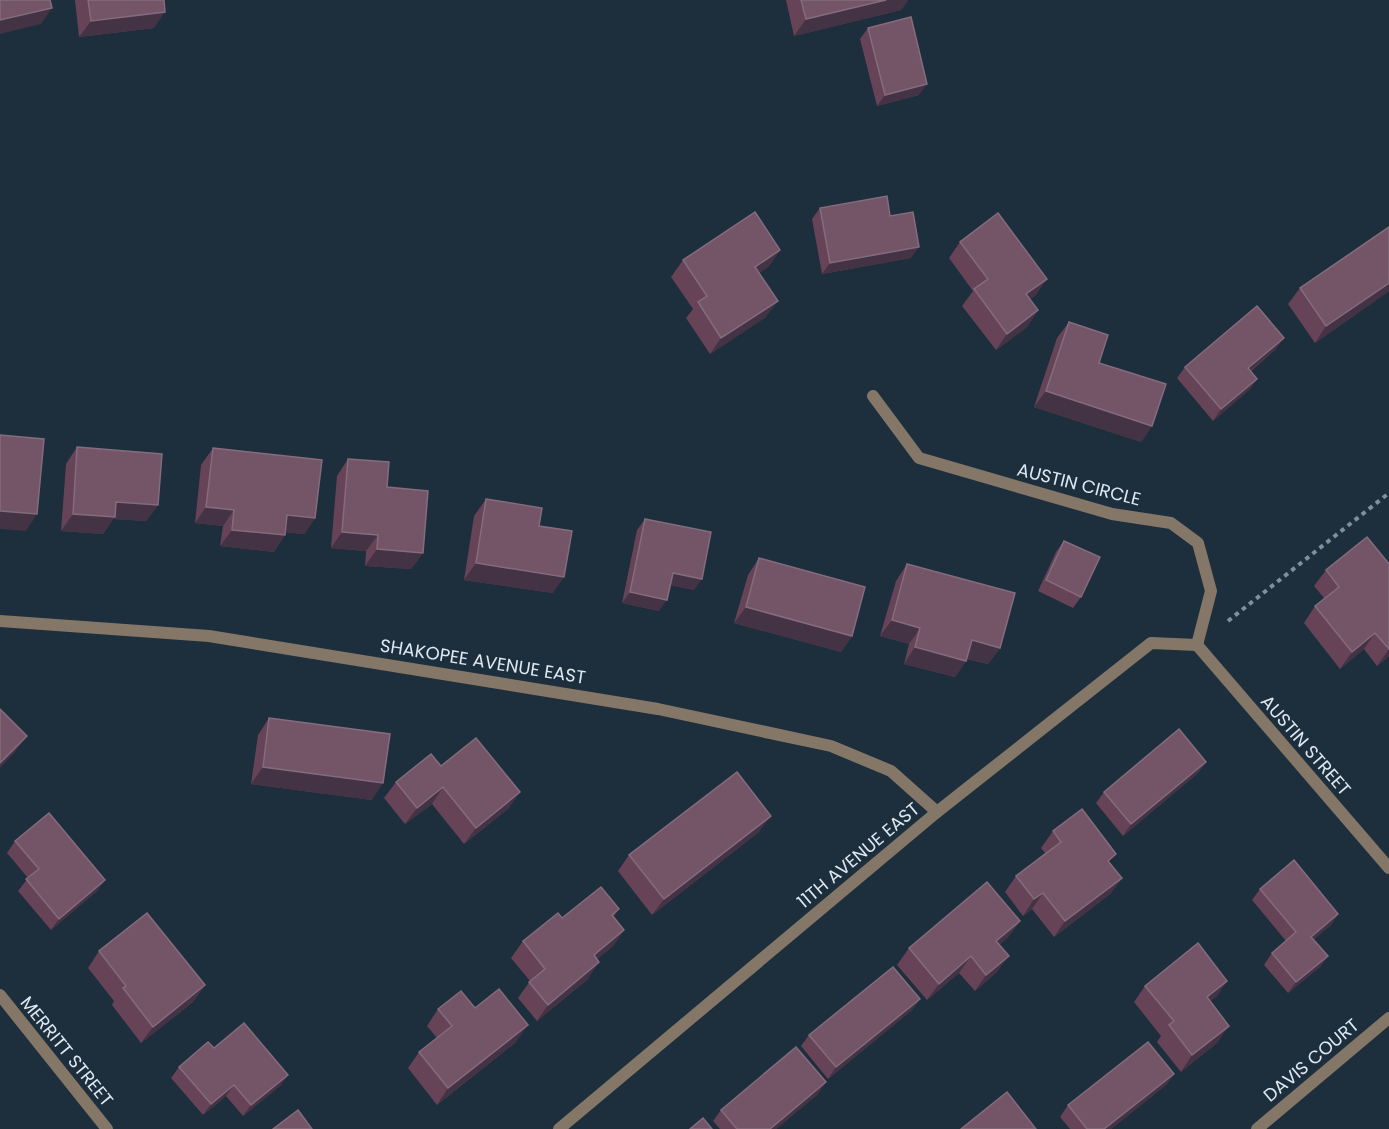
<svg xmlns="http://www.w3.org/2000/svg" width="1389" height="1129" font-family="Poppins,sans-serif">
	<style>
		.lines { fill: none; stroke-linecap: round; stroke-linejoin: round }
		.path { stroke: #818f9b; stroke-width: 4; stroke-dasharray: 4.5 4.5; stroke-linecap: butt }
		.minor { stroke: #847768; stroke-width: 12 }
		.wall { fill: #664357 }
		.shaded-wall { fill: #433345 }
		.building { fill: #735567; stroke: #846c7d; stroke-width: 1.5 }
		.labels { text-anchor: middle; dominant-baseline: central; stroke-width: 5; stroke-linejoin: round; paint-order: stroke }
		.street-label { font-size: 18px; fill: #dee9f2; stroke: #1d2e3c }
	</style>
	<rect width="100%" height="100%" fill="#1d2e3c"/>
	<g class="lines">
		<path class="path" d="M1228 621 1389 493"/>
		<g class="minor">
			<path d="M873 396 919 458 1112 514 1171 523 1198 543 1211 591 1197 645"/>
			<path d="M0 621 209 636 658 709 831 746 891 771 937 812"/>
			<path d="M1197 645 1389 868"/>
			<path d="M0 995 107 1129"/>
			<path d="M559 1129 937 812 1151 643 1197 645"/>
			<path d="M1257 1129 1389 1018"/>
		</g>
	</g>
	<g class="wall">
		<path d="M75 0H164L154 28 79 37Z"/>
		<path d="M786 0H908L901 10 794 36Z"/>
		<path d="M868 28 919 95 877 106 860 39Z"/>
		<path d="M820 208 890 216 911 258 822 274 812 219Z"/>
		<path d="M1389 227V291L1315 343 1288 304 1300 288Z"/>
		<path d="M960 242 1036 295 1030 299 1038 310 1027 327 996 350 962 306 973 291 949 258Z"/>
		<path d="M780 250 769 266 759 273 766 317 710 354 686 318 693 309 671 277 683 260Z"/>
		<path d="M1069 322 1099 363 1152 426 1141 442 1034 407 1057 338Z"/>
		<path d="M1276 349 1251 371 1257 379 1249 390 1213 421 1177 378 1185 367Z"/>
		<path d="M77 447 158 505 146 521 113 519 103 534 61 531 66 464Z"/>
		<path d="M213 448 315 518 304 534 285 532V535L274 552 220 546 223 526 195 523 201 465Z"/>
		<path d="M348 459 387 487 423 553 411 569 365 566 366 551 331 548 337 476Z"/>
		<path d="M486 499 539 526 553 593 464 580 474 516Z"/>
		<path d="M645 519 694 590 670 585 659 611 622 603 637 530Z"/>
		<path d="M1064 541 1081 597 1073 608 1038 591 1056 552Z"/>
		<path d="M759 558 852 636 841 652 734 623 748 575Z"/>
		<path d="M907 564 1000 648 988 664 967 659 966 661 955 677 904 664 909 644 880 636 896 581Z"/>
		<path d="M1389 564V656L1377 666 1364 649 1340 669 1304 623 1315 606 1325 599 1314 586 1326 570Z"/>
		<path d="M269 718 372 800 251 784 258 735Z"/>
		<path d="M1206 762 1198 773 1123 836 1096 803 1104 792Z"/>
		<path d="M441 766 509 808 464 844 432 804 405 824 384 798 396 782Z"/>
		<path d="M1053 831 1110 863 1122 878 1110 894 1054 937 1032 909 1023 916 1005 892 1016 876 1045 853 1041 848Z"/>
		<path d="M759 832 652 915 618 871 629 855Z"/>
		<path d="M15 841 105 880 97 891 51 930 18 891 28 878 7 853Z"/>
		<path d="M1260 889 1338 914 1331 925 1314 939 1328 956 1320 967 1288 993 1264 965 1272 953 1286 941 1252 900Z"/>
		<path d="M619 909 613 917 624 930 613 946 597 959 588 979 537 1021 518 998 530 981 511 958 523 941 562 918Z"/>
		<path d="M1020 921 1008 937 999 945 997 972 975 991 959 973 927 1000 897 965 909 948Z"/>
		<path d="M99 951 205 985 193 1002 141 1043 112 1005 114 1001 88 968Z"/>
		<path d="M1227 981 1216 997 1210 1001 1218 1042 1181 1072 1157 1042 1161 1036 1134 1002 1145 986Z"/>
		<path d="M920 999 912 1010 828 1079 801 1046 809 1035Z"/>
		<path d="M438 1009 516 1042 437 1105 408 1068 419 1052 437 1038 427 1026Z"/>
		<path d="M214 1048 288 1075 280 1086 243 1116 226 1096 203 1115 171 1078 179 1067Z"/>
		<path d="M1174 1074 1166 1085 1111 1129H1070L1060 1117 1068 1105Z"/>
		<path d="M818 1094 776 1129H720L713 1121 721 1110Z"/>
	</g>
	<g class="shaded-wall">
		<path d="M886 0H908L901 10 794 36 806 19Z"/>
		<path d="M52 8 41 24 0 34V20Z"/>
		<path d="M165 12 154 28 79 37 91 21Z"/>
		<path d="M927 84 919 95 877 106 885 95Z"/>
		<path d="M919 247 911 258 822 274 830 263Z"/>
		<path d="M780 250 769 266 744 283 755 267Z"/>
		<path d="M1047 279 1036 295 1015 311 1026 294Z"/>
		<path d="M1389 283V291L1315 343 1326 326Z"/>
		<path d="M778 301 766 317 710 354 721 338Z"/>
		<path d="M1038 310 1027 327 996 350 1007 334Z"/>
		<path d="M1284 338 1276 349 1240 379 1248 368Z"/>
		<path d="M1257 379 1249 390 1213 421 1221 409Z"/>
		<path d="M1046 391 1152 426 1141 442 1034 407Z"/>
		<path d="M116 502 158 505 146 521 113 519 103 534 61 531 73 514Z"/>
		<path d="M206 507 234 510 223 526 195 523Z"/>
		<path d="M0 511 37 514 26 531 0 529Z"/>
		<path d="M287 515 315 518 304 534 276 531Z"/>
		<path d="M232 530 285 535 274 552 220 546Z"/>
		<path d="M342 532 378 535 366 551 331 548Z"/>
		<path d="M377 549 423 553 411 569 365 566Z"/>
		<path d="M476 563 564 577 553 593 464 580Z"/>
		<path d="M673 573 702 579 694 590 665 584Z"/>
		<path d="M630 592 667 600 659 611 622 603Z"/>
		<path d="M746 607 852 636 841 652 734 623Z"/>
		<path d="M892 620 920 628 909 644 880 636Z"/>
		<path d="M1375 633 1364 649 1340 669 1352 652Z"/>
		<path d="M972 640 1000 648 988 664 960 657Z"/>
		<path d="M915 647 966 661 955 677 904 664Z"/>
		<path d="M1389 649V656L1377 666Z"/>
		<path d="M27 736 15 752 0 768V763Z"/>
		<path d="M1206 762 1198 773 1123 836 1131 824Z"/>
		<path d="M263 767 383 783 372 800 251 784Z"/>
		<path d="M443 787 432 804 405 824 417 808Z"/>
		<path d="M520 792 509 808 464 844 476 828Z"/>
		<path d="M771 816 759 832 652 915 664 899Z"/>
		<path d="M1122 878 1110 894 1054 937 1065 921Z"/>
		<path d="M105 880 97 891 51 930 59 919Z"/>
		<path d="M1043 893 1032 909 1023 916 1034 899Z"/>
		<path d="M1338 914 1331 925 1304 948 1311 937Z"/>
		<path d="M1020 921 1008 937 985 957 996 941Z"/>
		<path d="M624 930 613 946 582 971 594 955Z"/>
		<path d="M971 956 959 973 927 1000 939 984Z"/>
		<path d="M1009 956 997 972 975 991 986 975Z"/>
		<path d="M1328 956 1320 967 1288 993 1296 982Z"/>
		<path d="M599 962 588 979 537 1021 548 1005Z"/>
		<path d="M1227 981 1216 997 1195 1013 1207 997Z"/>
		<path d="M205 985 193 1002 141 1043 153 1027Z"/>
		<path d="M920 999 912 1010 828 1079 836 1067Z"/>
		<path d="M528 1025 516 1042 437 1105 448 1088Z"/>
		<path d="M1229 1026 1218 1042 1181 1072 1192 1055Z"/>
		<path d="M1174 1074 1166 1085 1111 1129H1104Z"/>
		<path d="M288 1075 280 1086 243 1116 251 1105Z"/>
		<path d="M826 1082 818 1094 776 1129H770Z"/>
		<path d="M234 1085 226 1096 203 1115 211 1104Z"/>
	</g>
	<g class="building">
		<path d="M0 0H50L52 8 0 20Z"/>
		<path d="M88 0H164L165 12 91 21Z"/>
		<path d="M801 0H886L806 19Z"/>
		<path d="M911 17 927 84 885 95 868 28Z"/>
		<path d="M887 196 890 216 913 212 919 247 830 263 820 208Z"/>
		<path d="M755 212 780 250 755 267 778 301 721 338 698 302 707 296 683 260Z"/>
		<path d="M998 213 1047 279 1026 294 1038 310 1007 334 974 289 988 279 960 242Z"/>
		<path d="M1389 227V283L1326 326 1300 288Z"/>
		<path d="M1257 306 1284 338 1248 368 1257 379 1221 409 1185 367Z"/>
		<path d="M1069 322 1108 335 1099 363 1166 384 1152 426 1046 391Z"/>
		<path d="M0 435 44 439 37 514 0 511Z"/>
		<path d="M77 447 162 454 158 505 116 502 115 517 73 514Z"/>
		<path d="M213 448 322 460 315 518 287 515 285 535 232 530 234 510 206 507Z"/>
		<path d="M348 459 389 462 387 487 428 491 423 553 377 549 378 535 342 532Z"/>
		<path d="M486 499 542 508 539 526 572 531 564 577 476 563Z"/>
		<path d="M645 519 711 532 702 579 673 573 667 600 630 592Z"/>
		<path d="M1367 537 1389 564V649L1375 633 1352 652 1315 606 1339 587 1326 570Z"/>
		<path d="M1064 541 1100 557 1081 597 1046 580Z"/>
		<path d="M759 558 865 587 852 636 746 607Z"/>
		<path d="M907 564 1015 593 1000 648 972 640 966 661 915 647 920 628 892 620Z"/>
		<path d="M0 709 27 736 0 763Z"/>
		<path d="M269 718 390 734 383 783 263 767Z"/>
		<path d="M1179 729 1206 762 1131 824 1104 792Z"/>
		<path d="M476 738 520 792 476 828 443 787 417 808 396 782 431 754 441 766Z"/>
		<path d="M737 772 771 816 664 899 629 855Z"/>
		<path d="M1082 809 1116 854 1108 861 1122 878 1065 921 1043 893 1034 899 1016 876 1061 842 1053 831Z"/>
		<path d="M49 813 105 880 59 919 26 879 39 869 15 841Z"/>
		<path d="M1294 860 1338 914 1311 937 1328 956 1296 982 1272 953 1296 932 1260 889Z"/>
		<path d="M987 882 1020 921 996 941 1009 956 986 975 971 956 939 984 909 948Z"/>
		<path d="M601 887 619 909 612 915 624 930 594 955 599 962 548 1005 529 982 545 969 523 941 558 913 562 918Z"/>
		<path d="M147 913 205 985 153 1027 123 988 126 986 99 951Z"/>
		<path d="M1198 943 1227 981 1207 997 1229 1026 1192 1055 1169 1025 1174 1021 1145 986Z"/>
		<path d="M893 967 920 999 836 1067 809 1035Z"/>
		<path d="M499 989 528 1025 448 1088 419 1052 452 1026 438 1009 461 991 475 1008Z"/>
		<path d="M244 1023 288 1075 251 1105 234 1085 211 1104 179 1067 208 1042 214 1048Z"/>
		<path d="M1148 1042 1174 1074 1104 1129H1087L1068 1105Z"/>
		<path d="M796 1047 826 1082 770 1129H737L721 1110Z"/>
		<path d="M1007 1092 1036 1129H961Z"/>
		<path d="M298 1110 312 1129H273Z"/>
		<path d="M703 1118 712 1129H690Z"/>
	</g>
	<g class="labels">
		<g class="street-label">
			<text transform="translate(1079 484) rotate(14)">AUSTIN CIRCLE</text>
			<text transform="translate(483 661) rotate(9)">SHAKOPEE AVENUE EAST</text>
			<text transform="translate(1306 745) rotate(49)">AUSTIN STREET</text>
			<text transform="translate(858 855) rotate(-40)">11TH AVENUE EAST</text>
			<text transform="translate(67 1051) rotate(51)">MERRITT STREET</text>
			<text transform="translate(1311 1060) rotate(-40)">DAVIS COURT</text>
		</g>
	</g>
</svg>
